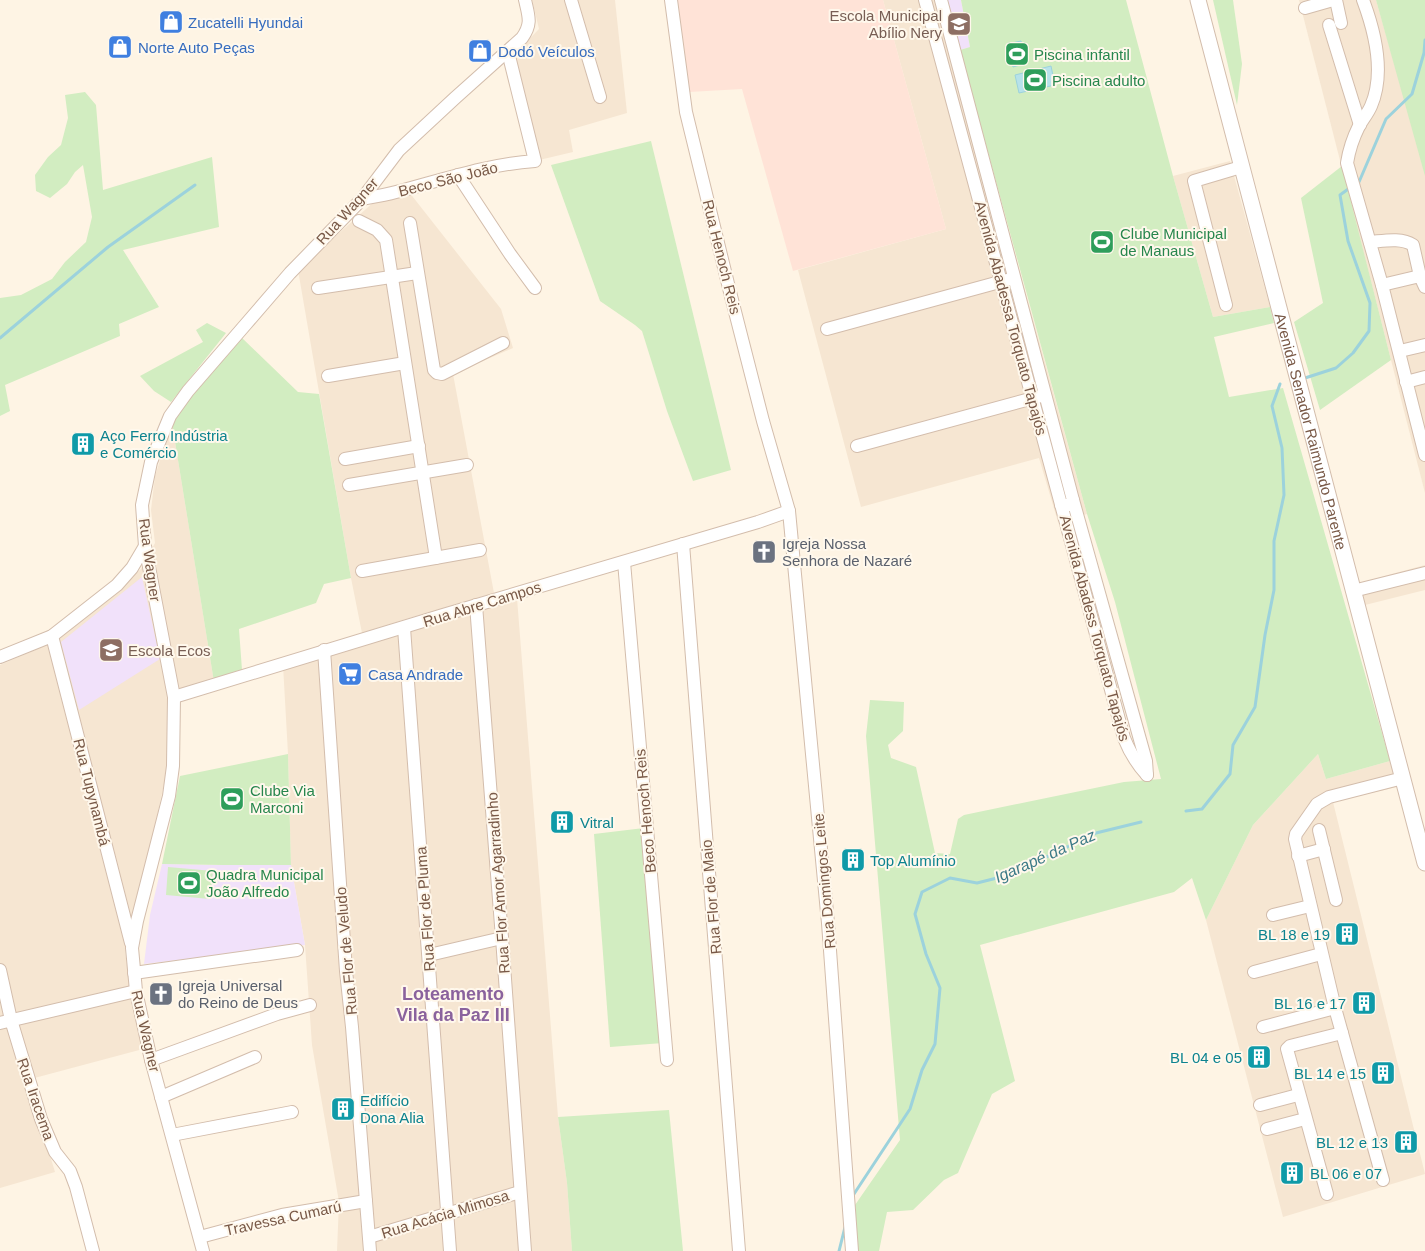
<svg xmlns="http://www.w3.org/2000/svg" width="1425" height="1251" font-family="Helvetica,sans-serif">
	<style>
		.residential { fill: #f6e6d2 }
		.commercial { fill: #ffe3d7 }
		.education { fill: #f1e1fa }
		.green { fill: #d2edc1 }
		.water { fill: #b7e2ea; stroke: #9cd2dc }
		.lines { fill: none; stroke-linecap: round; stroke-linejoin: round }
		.stream { stroke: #9cd2dc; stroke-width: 3 }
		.minor-casing { stroke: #d3bdac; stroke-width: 14 }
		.tertiary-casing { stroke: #d3bdac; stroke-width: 17 }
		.minor { stroke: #fff; stroke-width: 12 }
		.tertiary { stroke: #fff; stroke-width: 15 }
		.labels { text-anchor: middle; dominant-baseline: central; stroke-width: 4; stroke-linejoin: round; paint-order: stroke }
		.education-label { font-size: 15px; fill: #785e54; stroke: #fff8ec; text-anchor: end }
		.shop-label { font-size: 15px; fill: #366cbe; stroke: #fff8ec; text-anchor: start }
		.leisure-label { font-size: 15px; fill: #27864d; stroke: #fff8ec; text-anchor: start }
		.street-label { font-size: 15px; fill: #795947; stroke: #fff8ec }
		.culture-label { font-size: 15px; fill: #0d838f; stroke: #fff8ec; text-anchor: start }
		.worship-label { font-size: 15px; fill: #5b616d; stroke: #fff8ec; text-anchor: start }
		.water-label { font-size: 16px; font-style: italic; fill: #3c7a87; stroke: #fff8ec }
		.quarter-label { font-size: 18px; font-weight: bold; fill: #8a629d; stroke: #fff8ec }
	</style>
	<rect width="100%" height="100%" fill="#fef4e4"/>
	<g class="residential">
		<path d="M532 0H615L627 113 569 130 573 152 535 161 509 60 539 29Z"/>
		<path d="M883 0H945L1087 514 1058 522 1039 458 861 507 798 270 946 229Z"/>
		<path d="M1299 0H1376L1425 170V493Z"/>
		<path d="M1230 161 1270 307 1213 317 1173 176Z"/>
		<path d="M409 192 501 309 513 348 453 374 494 593 406 619 362 633 351 578 298 270 376 200Z"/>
		<path d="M172 423 214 682 169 693 168 766 150 848 125 951 132 1002 143 1049 27 1080 55 1172 0 1188V665L49 644 141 569 155 543 151 510 155 476Z"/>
		<path d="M1425 565V590L1361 606 1355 584Z"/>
		<path d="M517 598 558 1117 567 1183 572 1251H337L339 1202 312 1045 305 945 291 865 288 754 283 665Z"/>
		<path d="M1318 754 1326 779 1390 761 1397 787 1333 802 1425 1174 1283 1217 1206 920 1253 825Z"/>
	</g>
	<path class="commercial" d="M675 0H883L946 229 793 271 742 89 689 92Z"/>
	<g class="education">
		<path d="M945 0H961L970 47 960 50Z"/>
		<path d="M142 577 160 659 79 710 61 642Z"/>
		<path d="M162 864 223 865H291L305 945 144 964 150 915Z"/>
	</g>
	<g class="green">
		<path d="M961 0H1126L1173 176 1213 317 1270 307 1274 323 1214 337 1229 397 1283 388 1390 761 1326 779 1318 754 1253 825 1206 920 1192 878 1174 892 980 945 1015 1081 992 1094 958 1173 944 1180 913 1210 887 1212 879 1251H858L855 1205 900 1140 866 736 870 700 904 702 903 731 888 745 891 758 916 767 935 853 950 854 958 819 964 815 1124 782 1161 779 1115 602 1087 514 960 50 970 47Z"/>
		<path d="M1213 0H1233L1242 64 1237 105Z"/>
		<path d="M1376 0H1425V176Z"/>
		<path d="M85 92 96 105 103 190 212 157 219 227 123 250 159 307 119 324 120 336 5 385 10 411 0 416V298L21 295 52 279 65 262 86 242 92 217 83 165 75 172 67 184 50 198 36 191 35 175 48 157 61 145 68 118 65 95Z"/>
		<path d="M651 141 731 470 693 481 667 411 642 331 635 325 600 301 551 165Z"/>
		<path d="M1342 166 1391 360 1320 410 1294 322 1323 303 1301 198Z"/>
		<path d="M207 323 226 333 171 402 154 391 140 376 203 342 196 330Z"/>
		<path d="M241 337 298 392 319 394 351 578 324 584 316 603 239 629 242 670 214 682 172 423 184 399Z"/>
		<path d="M288 754 291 865H223L162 864 180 776Z"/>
		<path d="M644 828 663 1043 610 1047 594 834Z"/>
		<path d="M168 867 213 871 210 899 166 895Z"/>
		<path d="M669 1110 683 1251H572L567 1183 558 1117Z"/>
	</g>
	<g class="water">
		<path d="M1021 41 1027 63 1013 67 1007 44Z"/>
		<path d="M1051 66 1055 85 1019 93 1015 75Z"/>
	</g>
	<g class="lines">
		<g class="stream">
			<path d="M1356 184 1359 182 1386 119 1412 94 1424 53 1425 40"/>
			<path d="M0 338 108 247 195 185"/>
			<path d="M1305 378 1336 368 1353 353 1369 331 1370 303 1348 241 1340 195 1351 187"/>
			<path d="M1186 811 1202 809 1230 774 1233 745 1255 707 1265 635 1274 590V541L1284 495 1282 448 1272 406 1280 384"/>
			<path d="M852 1197 910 1109 922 1070 935 1044 940 988 926 954 915 914 922 892 950 878 977 883 1009 875 1096 833 1141 822"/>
			<path d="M839 1251 845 1227"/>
		</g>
		<defs>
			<g id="minor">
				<path d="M571 0 600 97"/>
				<path d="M671 0 686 112 731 296 763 421 789 511 828 923 852 1251"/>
				<path d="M925 0 1124 738C1130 753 1136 763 1147 775"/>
				<path d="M941 0 1073 500V503L1070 505H1061"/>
				<path d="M1336 0 1341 23"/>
				<path d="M1363 0C1375 32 1385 74 1371 106 1368 113 1363 119 1359 126 1353 138 1349 150 1347 163L1382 285 1425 455"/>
				<path d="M1305 8 1333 0"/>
				<path d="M1329 25 1360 125"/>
				<path d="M458 175 510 254 535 288"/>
				<path d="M362 199C373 197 385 195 396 192 442 180 488 164 535 161L508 52"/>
				<path d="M359 221 377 230 386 240 436 558"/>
				<path d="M410 223 434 370 437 373 442 374 503 343"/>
				<path d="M1370 242C1383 241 1401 237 1413 245L1420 276"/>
				<path d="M1382 285 1420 276 1425 287"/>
				<path d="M318 288 417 273"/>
				<path d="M1226 305 1194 181 1241 167"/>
				<path d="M827 329 1007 280"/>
				<path d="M1400 351 1425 345"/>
				<path d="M328 376 405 363"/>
				<path d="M1406 382 1425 377"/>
				<path d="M857 446 1041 396"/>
				<path d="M345 459 419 446"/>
				<path d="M349 485 467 465"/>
				<path d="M1073 500 1146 761 1147 775"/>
				<path d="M683 544 739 1251"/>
				<path d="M624 562 667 1060"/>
				<path d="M362 571 480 550"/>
				<path d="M1353 591 1425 573"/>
				<path d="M476 605 502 938 525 1251"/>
				<path d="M404 628 450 1251"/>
				<path d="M52 636 131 943"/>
				<path d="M324 650 346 971 352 1027 370 1251"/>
				<path d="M0 657 52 636 117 585 132 568 145 546"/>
				<path d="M174 697 443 615 758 522 789 511"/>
				<path d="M1319 830 1336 900"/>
				<path d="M1298 856 1324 849"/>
				<path d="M1273 915 1310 906"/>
				<path d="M429 955 502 938"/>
				<path d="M0 970 11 1020 41 1119 55 1152 70 1171 76 1187 93 1251"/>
				<path d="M1254 972 1321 954"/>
				<path d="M134 973 297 950"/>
				<path d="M0 1023 136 991"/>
				<path d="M1263 1027 1335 1008"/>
				<path d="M151 1060 277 1014 310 1005"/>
				<path d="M161 1097 255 1057"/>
				<path d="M1260 1105 1298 1095"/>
				<path d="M1267 1129 1305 1119"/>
				<path d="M172 1135 292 1112"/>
				<path d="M1383 1180 1335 1008 1295 839 1296 834 1317 804 1329 797 1403 778"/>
				<path d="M1327 1194 1287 1049 1290 1046 1342 1033"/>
				<path d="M200 1237 282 1215 366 1201"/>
				<path d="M369 1237 520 1192"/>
				<path d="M203 1251 151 1060 136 991 132 948 137 921 169 796 173 766 174 697 145 546 142 505 151 462 170 416 188 391 246 324 290 273 362 199 399 150 455 98 522 38C532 24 529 17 525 0"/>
			</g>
			<g id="tertiary">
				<path id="s1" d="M1198 0 1425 863"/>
			</g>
		</defs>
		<use href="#minor" class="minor-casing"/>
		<use href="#tertiary" class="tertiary-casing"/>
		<use href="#minor" class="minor"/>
		<use href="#tertiary" class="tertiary"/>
	</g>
	<defs>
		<symbol id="shop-square" viewBox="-11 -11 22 22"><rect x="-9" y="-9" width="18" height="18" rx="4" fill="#3f7fe0" stroke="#fff8ec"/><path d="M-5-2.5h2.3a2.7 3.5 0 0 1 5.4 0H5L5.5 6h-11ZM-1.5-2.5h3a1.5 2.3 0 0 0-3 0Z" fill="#fff"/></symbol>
		<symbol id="school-square" viewBox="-11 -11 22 22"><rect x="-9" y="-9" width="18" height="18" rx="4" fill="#8d6e63" stroke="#fff8ec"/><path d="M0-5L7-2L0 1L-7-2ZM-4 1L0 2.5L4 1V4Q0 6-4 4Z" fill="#fff"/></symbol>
		<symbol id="stadium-square" viewBox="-11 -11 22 22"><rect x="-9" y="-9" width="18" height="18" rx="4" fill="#2e9e5b" stroke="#fff8ec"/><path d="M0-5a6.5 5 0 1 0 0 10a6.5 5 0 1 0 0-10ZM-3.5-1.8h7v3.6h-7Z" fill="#fff"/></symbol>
		<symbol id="building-square" viewBox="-11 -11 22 22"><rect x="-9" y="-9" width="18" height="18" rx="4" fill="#0f9aa8" stroke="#fff8ec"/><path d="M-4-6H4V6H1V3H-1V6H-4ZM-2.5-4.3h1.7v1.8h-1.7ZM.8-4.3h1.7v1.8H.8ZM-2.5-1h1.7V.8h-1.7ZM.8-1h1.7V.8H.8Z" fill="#fff"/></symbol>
		<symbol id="church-square" viewBox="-11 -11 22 22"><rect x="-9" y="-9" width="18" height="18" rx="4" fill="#6b7280" stroke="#fff8ec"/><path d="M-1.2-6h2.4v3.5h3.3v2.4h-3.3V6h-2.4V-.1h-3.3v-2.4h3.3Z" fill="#fff"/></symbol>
		<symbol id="supermarket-square" viewBox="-11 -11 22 22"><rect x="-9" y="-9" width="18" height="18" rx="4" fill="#3f7fe0" stroke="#fff8ec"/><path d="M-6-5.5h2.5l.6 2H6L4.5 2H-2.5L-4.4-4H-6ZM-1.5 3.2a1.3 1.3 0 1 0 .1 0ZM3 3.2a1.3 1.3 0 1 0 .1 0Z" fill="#fff"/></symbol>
	</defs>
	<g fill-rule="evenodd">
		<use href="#shop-square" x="157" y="8" width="28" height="28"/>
		<use href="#school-square" x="945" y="10" width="28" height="28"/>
		<use href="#shop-square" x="106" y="33" width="28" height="28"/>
		<use href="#shop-square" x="466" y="37" width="28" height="28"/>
		<use href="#stadium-square" x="1003" y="40" width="28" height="28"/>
		<use href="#stadium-square" x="1021" y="66" width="28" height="28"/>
		<use href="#stadium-square" x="1088" y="228" width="28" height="28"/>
		<use href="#building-square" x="69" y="430" width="28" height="28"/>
		<use href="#church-square" x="750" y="538" width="28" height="28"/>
		<use href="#school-square" x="97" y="636" width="28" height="28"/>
		<use href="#supermarket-square" x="336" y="660" width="28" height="28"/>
		<use href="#stadium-square" x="218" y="785" width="28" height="28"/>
		<use href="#building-square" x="548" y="808" width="28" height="28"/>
		<use href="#building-square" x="839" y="846" width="28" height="28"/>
		<use href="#stadium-square" x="175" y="869" width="28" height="28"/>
		<use href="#building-square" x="1333" y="920" width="28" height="28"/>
		<use href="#church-square" x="147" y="980" width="28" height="28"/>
		<use href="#building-square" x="1350" y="989" width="28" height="28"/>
		<use href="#building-square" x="1245" y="1043" width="28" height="28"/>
		<use href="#building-square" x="1369" y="1059" width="28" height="28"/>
		<use href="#building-square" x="329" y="1095" width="28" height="28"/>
		<use href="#building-square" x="1392" y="1128" width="28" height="28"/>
		<use href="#building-square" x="1278" y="1159" width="28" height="28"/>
	</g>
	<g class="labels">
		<g class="education-label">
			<text x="942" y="15">Escola Municipal<tspan x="942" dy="17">Abílio Nery</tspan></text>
			<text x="128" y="650" text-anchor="start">Escola Ecos</text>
		</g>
		<g class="shop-label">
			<text x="188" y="22">Zucatelli Hyundai</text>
			<text x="138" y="47">Norte Auto Peças</text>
			<text x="498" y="51">Dodó Veículos</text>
			<text x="368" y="674">Casa Andrade</text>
		</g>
		<g class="leisure-label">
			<text x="1034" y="54">Piscina infantil</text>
			<text x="1052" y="80">Piscina adulto</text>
			<text x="1120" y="233">Clube Municipal<tspan x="1120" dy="17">de Manaus</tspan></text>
			<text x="250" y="790">Clube Via<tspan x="250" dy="17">Marconi</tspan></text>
			<text x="206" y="874">Quadra Municipal<tspan x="206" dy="17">João Alfredo</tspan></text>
		</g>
		<g class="street-label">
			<text transform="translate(448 179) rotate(-14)">Beco São João</text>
			<text transform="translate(347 211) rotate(-48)">Rua Wagner</text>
			<text transform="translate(722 257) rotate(76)">Rua Henoch Reis</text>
			<text transform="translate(1011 318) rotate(75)">Avenida Abadessa Torquato Tapajós</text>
			<text stroke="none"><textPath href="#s1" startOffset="446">Avenida Senador Raimundo Parente</textPath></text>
			<text transform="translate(150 560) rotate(82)">Rua Wagner</text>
			<text transform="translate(482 604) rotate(-17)">Rua Abre Campos</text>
			<text transform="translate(1095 628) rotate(75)">Avenida Abadess Torquato Tapajós</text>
			<text transform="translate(92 792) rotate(76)">Rua Tupynambá</text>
			<text transform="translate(645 811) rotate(-95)">Beco Henoch Reis</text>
			<text transform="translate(824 881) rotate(-95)">Rua Domingos Leite</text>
			<text transform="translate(498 883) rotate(-94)">Rua Flor Amor Agarradinho</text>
			<text transform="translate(711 897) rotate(-95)">Rua Flor de Maio</text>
			<text transform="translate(425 909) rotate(-94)">Rua Flor de Pluma</text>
			<text transform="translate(346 951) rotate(-95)">Rua Flor de Veludo</text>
			<text transform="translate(146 1031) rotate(77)">Rua Wagner</text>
			<text transform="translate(36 1099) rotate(71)">Rua Iracema</text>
			<text transform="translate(445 1214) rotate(-17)">Rua Acácia Mimosa</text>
			<text transform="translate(283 1218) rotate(-12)">Travessa Cumarú</text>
		</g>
		<g class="culture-label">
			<text x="100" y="435">Aço Ferro Indústria<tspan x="100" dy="17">e Comércio</tspan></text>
			<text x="580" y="822">Vitral</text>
			<text x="870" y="860">Top Alumínio</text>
			<text x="1330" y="934" text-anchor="end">BL 18 e 19</text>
			<text x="1346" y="1003" text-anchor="end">BL 16 e 17</text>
			<text x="1242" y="1057" text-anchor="end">BL 04 e 05</text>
			<text x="1366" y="1073" text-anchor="end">BL 14 e 15</text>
			<text x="360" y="1100">Edifício<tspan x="360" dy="17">Dona Alia</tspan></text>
			<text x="1388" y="1142" text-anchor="end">BL 12 e 13</text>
			<text x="1310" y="1173">BL 06 e 07</text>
		</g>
		<g class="worship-label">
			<text x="782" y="543">Igreja Nossa<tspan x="782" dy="17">Senhora de Nazaré</tspan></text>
			<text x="178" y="985">Igreja Universal<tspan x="178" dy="17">do Reino de Deus</tspan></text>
		</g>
		<g class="water-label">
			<text transform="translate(1045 856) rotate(-24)">Igarapé da Paz</text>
		</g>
		<g class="quarter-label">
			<text x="453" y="994">Loteamento<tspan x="453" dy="21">Vila da Paz III</tspan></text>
		</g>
	</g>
</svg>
